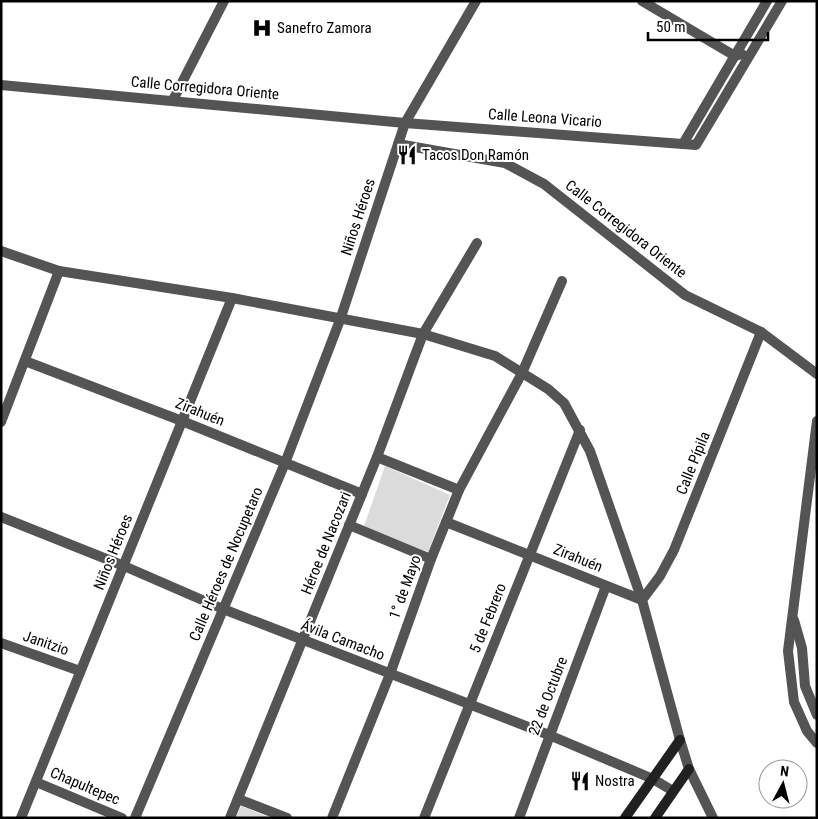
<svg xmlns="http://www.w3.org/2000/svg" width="818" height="819" font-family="'Roboto Condensed',sans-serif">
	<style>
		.green { fill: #dbdbdb }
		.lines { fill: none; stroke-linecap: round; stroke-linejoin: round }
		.street { stroke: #545454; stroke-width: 10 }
		.secondary { stroke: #212121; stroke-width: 10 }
		.labels { text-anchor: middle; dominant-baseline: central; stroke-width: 4; stroke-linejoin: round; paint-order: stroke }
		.poi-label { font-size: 15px; fill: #000; stroke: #fff; text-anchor: start }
		.street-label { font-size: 15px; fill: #000; stroke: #fff }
	</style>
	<rect width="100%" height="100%" fill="#fff"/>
	<g class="green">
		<path d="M385 466 450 495 428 552 364 526Z"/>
		<path d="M241 806 271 818H236Z"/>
	</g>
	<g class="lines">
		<g class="street">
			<path d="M642 1 735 56 742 54"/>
			<path d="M1 85 405 123 696 145 782 1"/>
			<path d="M173 100 224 1"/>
			<path d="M398 144 505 163 544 184 685 295 761 332 817 374"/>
			<path d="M683 144 767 1"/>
			<path d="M1 251 59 271 232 298 423 334 495 356 548 389 564 403 590 451 642 600 680 740 689 769 713 818"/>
			<path d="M25 361 182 421 362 494"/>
			<path d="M817 421 788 651 794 702 807 731 817 743"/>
			<path d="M1 422 59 271"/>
			<path d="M377 457 459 490"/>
			<path d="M1 517 124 566 223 609 549 735 653 779 673 791"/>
			<path d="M446 522 642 600 660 576 674 550 761 332"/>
			<path d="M349 525 431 559"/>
			<path d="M794 620 802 648 805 686 817 715"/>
			<path d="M1 643 80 671"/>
			<path d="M36 782 122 818"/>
			<path d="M238 799 287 818"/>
			<path d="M21 818 232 298"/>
			<path d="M135 818 285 463 340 320 405 123 476 1"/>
			<path d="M230 818 377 457 423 334 477 243"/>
			<path d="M332 818 390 674 431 559 459 490 522 373 562 281"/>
			<path d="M424 818 580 430"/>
			<path d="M519 818 606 586"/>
		</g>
		<g class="secondary">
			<path d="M625 818 680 740"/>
			<path d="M655 818 689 769"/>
		</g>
	</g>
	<defs>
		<symbol id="hospital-bare" viewBox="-9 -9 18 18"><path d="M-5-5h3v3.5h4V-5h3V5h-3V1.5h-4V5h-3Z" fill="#000" stroke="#fff" stroke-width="2.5" paint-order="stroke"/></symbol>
		<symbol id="restaurant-bare" viewBox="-9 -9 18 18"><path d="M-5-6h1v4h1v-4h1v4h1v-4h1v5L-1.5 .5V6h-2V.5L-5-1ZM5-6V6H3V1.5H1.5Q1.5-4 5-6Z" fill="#000" stroke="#fff" stroke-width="2.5" paint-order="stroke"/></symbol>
	</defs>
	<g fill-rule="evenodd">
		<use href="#hospital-bare" x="248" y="14" width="28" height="28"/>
		<use href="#restaurant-bare" x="393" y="141" width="28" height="28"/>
		<use href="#restaurant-bare" x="566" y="767" width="28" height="28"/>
	</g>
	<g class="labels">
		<g class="poi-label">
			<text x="277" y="28">Sanefro Zamora</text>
			<text x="422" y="155">Tacos Don Ramón</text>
			<text x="595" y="781">Nostra</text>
		</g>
		<g class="street-label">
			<text transform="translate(205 88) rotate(5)">Calle Corregidora Oriente</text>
			<text transform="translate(545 118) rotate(4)">Calle Leona Vicario</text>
			<text transform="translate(358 217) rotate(-72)">Niños Héroes</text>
			<text transform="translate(626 229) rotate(38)">Calle Corregidora Oriente</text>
			<text transform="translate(200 412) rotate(22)">Zirahuén</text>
			<text transform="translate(693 463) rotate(-68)">Calle Pípila</text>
			<text transform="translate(326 543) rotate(-68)">Héroe de Nacozari</text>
			<text transform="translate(113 552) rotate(-68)">Niños Héroes</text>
			<text transform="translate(578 558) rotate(22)">Zirahuén</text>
			<text transform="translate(226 564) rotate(-67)">Calle Héroes de Nocupetaro</text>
			<text transform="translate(405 587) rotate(-70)">1° de Mayo</text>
			<text transform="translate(488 618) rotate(-68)">5 de Febrero</text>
			<text transform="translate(343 640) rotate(21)">Ávila Camacho</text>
			<text transform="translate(46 643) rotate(19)">Janitzio</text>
			<text transform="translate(548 696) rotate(-69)">22 de Octubre</text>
			<text transform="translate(85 786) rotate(23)">Chapultepec</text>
		</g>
	</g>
	<rect width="818" height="819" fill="none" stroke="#000000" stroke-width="5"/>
	<g transform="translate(783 784) rotate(7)"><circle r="24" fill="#ffffff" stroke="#999999"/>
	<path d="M0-4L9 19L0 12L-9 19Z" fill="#000000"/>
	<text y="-8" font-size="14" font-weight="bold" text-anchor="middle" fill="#000000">N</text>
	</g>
	<path d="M648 32v8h120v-8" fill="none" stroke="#000000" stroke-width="2.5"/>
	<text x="656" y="32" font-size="15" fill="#000000" stroke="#ffffff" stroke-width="4" paint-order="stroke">50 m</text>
</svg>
